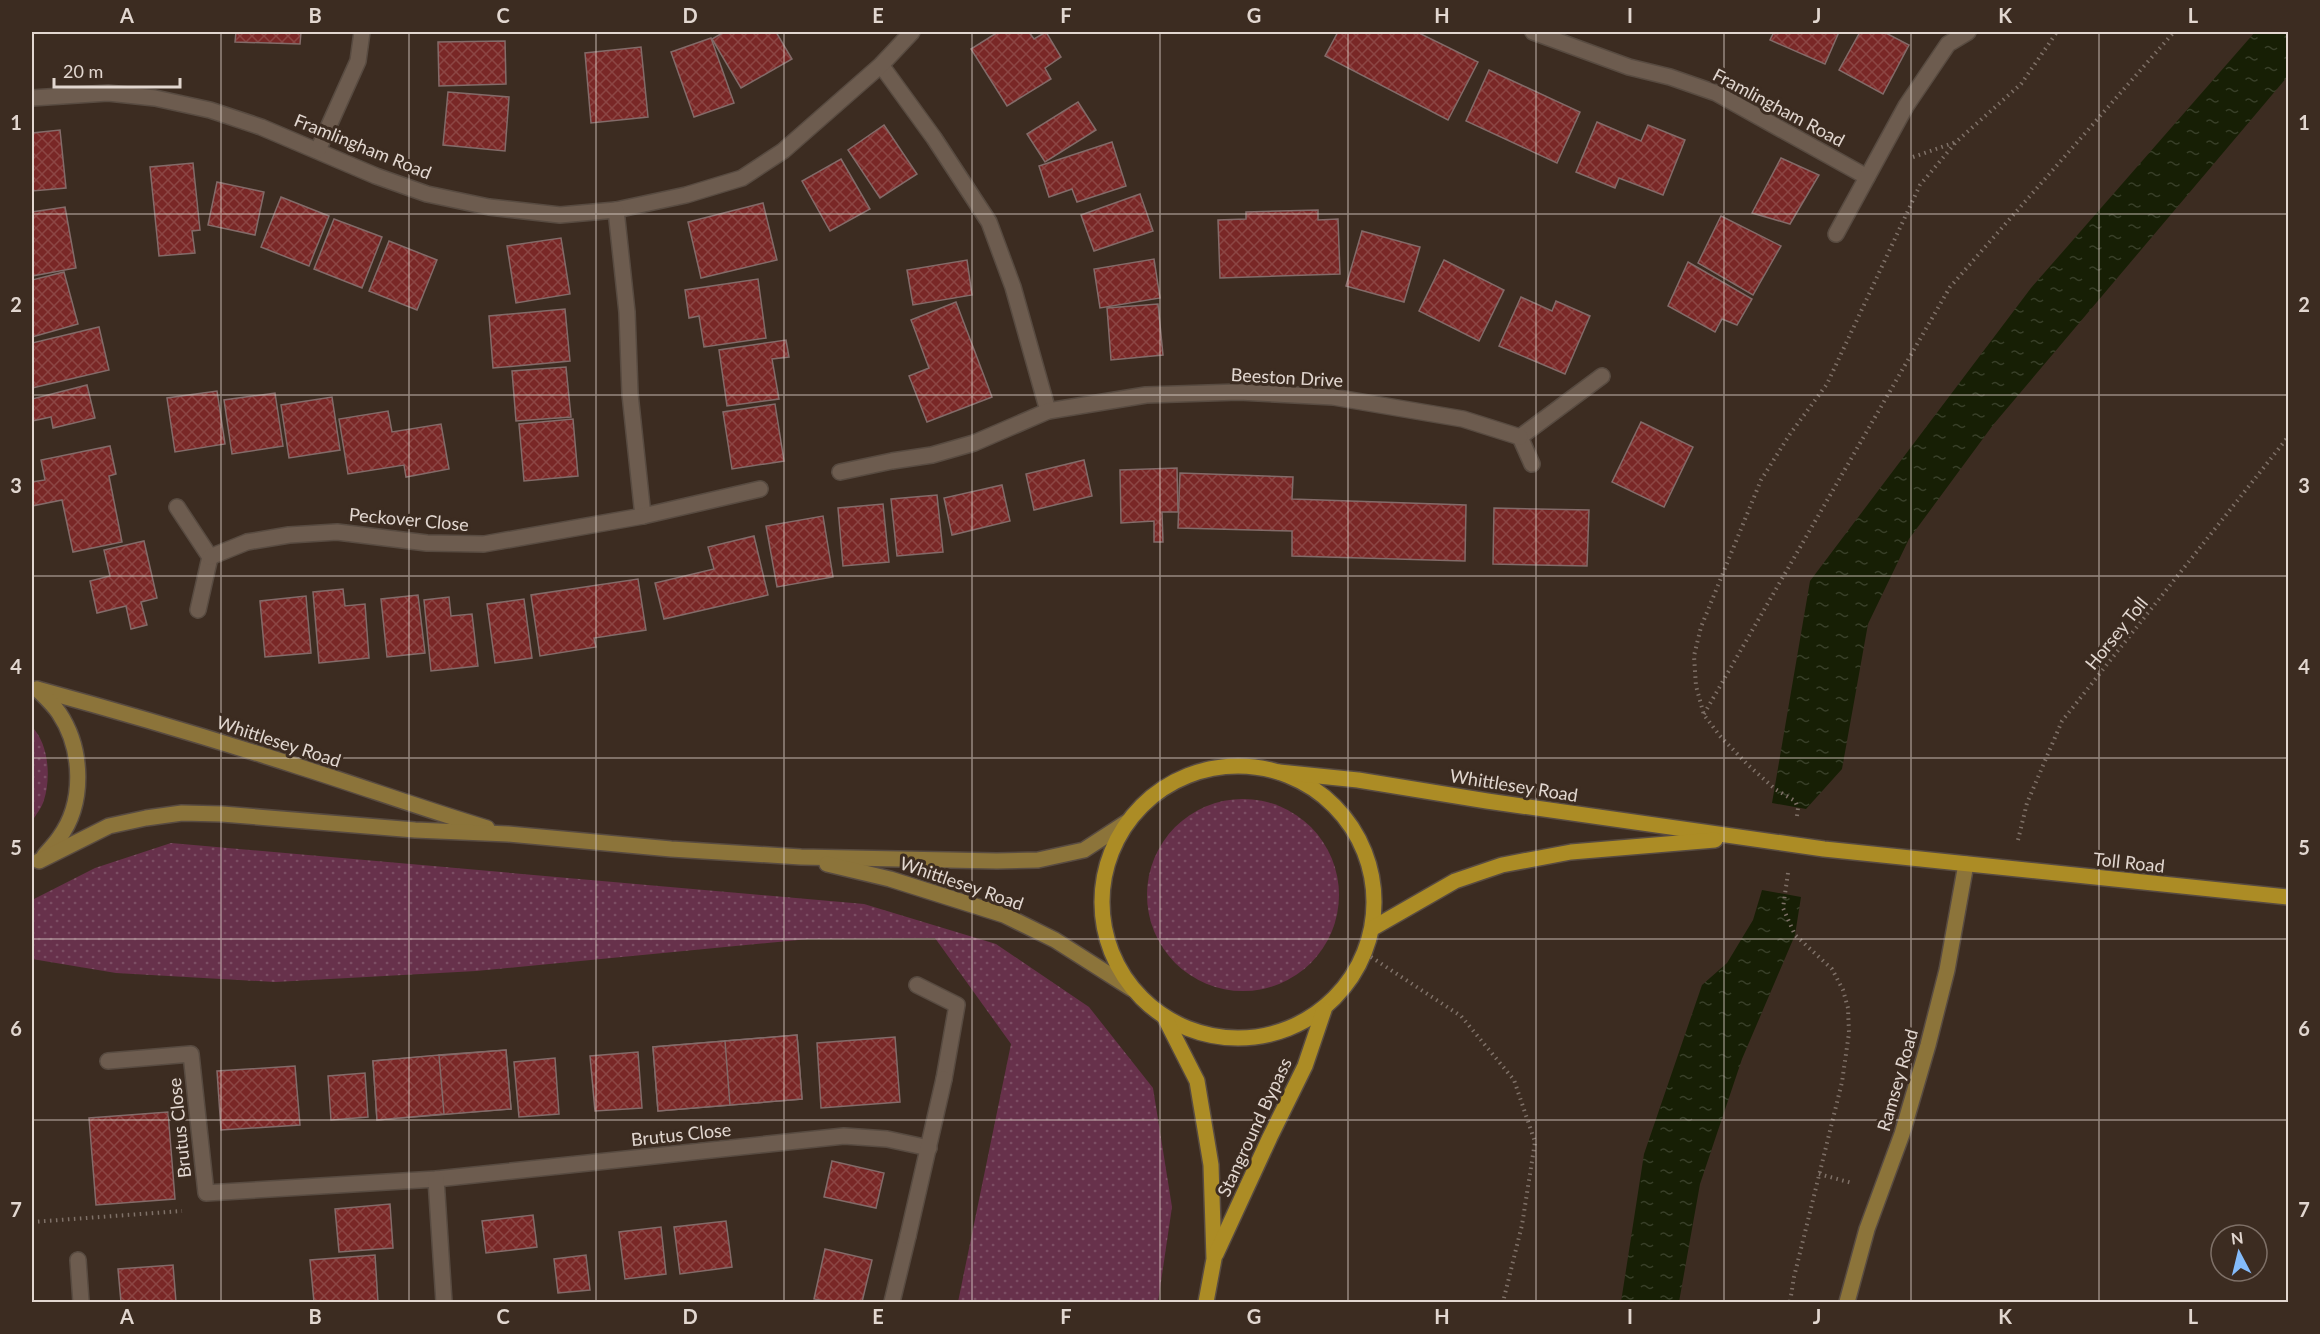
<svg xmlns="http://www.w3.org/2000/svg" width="2320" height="1334" font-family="Lato,sans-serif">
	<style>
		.grass { fill: url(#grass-dots) }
		.water { fill: url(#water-ripples) }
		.building { fill: url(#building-cross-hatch); stroke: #836b69; stroke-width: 1.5 }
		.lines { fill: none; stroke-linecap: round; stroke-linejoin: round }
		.lane-casing { stroke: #584b41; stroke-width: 18 }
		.street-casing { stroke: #584b41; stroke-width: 18 }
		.secondary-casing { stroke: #584b41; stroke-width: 18 }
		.primary-casing { stroke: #584b41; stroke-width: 18 }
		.path { stroke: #7f7168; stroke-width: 4; stroke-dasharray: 1.5 4.5; stroke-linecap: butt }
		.lane { stroke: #6d5c4f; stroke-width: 15 }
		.street { stroke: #6d5c4f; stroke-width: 15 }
		.secondary { stroke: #8c743a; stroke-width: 15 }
		.primary { stroke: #ac8c25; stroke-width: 15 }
		.grid { fill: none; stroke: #e2d7d0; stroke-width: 1.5; stroke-opacity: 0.55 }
		.labels { text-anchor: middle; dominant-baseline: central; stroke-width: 6; stroke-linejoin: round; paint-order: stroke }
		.street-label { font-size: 18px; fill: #e2d7d0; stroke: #3c2c21 }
		.neatline { fill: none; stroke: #e2d7d0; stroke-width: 2 }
		.grid-label { font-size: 20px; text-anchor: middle; font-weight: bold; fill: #e2d7d0 }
	</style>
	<defs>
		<pattern id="grass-dots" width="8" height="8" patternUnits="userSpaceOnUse" patternTransform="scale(1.5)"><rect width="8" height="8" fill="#67314b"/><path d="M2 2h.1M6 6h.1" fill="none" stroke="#7c4e64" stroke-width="1.8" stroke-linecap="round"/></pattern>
		<pattern id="water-ripples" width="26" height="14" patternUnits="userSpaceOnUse" patternTransform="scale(1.5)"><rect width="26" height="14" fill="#171f05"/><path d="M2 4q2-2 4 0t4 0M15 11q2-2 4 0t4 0" fill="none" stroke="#383f28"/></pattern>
		<pattern id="building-cross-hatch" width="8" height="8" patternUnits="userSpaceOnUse" patternTransform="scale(1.5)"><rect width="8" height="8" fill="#792726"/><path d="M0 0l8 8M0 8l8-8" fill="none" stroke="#8c4644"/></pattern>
	</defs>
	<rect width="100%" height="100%" fill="#3c2c21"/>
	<g class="grass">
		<path d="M32 727C49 744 51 778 44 800 42 807 36 815 32 821Z"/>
		<circle cx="1243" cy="895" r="96"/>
		<path d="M171 843 864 904 996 944 1089 1007 1153 1088 1172 1207 1158 1302H958L1011 1044 935 938 809 939 476 971 275 982 116 973 32 959V900L95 868Z"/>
	</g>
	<g class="water">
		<path d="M2255 32H2288V76L1993 425 1909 539 1868 624 1842 769 1806 809 1772 803 1810 581 2031 288Z"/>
		<path d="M1762 890 1801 897 1795 935 1742 1059 1700 1184 1679 1302H1621L1644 1154 1702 985 1727 963 1753 920Z"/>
	</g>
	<g class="building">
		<path d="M236 32H301L300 44 235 42Z"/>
		<path d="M724 32H776L792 59 741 88 712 39Z"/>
		<path d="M998 32H1029L1034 39 1046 32 1061 57 1045 68 1051 79 1007 106 971 49Z"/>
		<path d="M1338 32H1417L1478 62 1448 120 1325 56Z"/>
		<path d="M1774 32H1839L1825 64 1770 40Z"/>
		<path d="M1860 32H1884L1909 45 1883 94 1839 70Z"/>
		<path d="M711 38 734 103 694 117 671 52Z"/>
		<path d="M505 41 506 84 439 86 438 42Z"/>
		<path d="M641 47 648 117 591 123 585 53Z"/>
		<path d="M1489 70 1580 112 1557 163 1466 121Z"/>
		<path d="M448 92 509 97 505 151 443 145Z"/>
		<path d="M1078 102 1096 130 1045 162 1027 134Z"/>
		<path d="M1597 122 1641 141 1648 125 1685 140 1663 195 1619 178 1615 188 1576 172Z"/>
		<path d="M884 125 917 174 880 198 848 150Z"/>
		<path d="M60 130 66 188 32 191V133Z"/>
		<path d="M1112 142 1126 186 1077 202 1072 189 1049 197 1039 166Z"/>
		<path d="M1781 158 1819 175 1790 224 1752 213Z"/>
		<path d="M841 159 870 209 830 231 802 181Z"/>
		<path d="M193 163 200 230 192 231 195 253 159 256 150 167Z"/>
		<path d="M217 182 264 192 255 235 208 225Z"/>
		<path d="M1140 194 1153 231 1094 251 1081 215Z"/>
		<path d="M281 197 329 216 309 266 261 247Z"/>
		<path d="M763 203 777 260 701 278 688 222Z"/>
		<path d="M65 207 76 268 32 276V212Z"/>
		<path d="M1318 210V220L1338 219 1340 274 1220 278 1218 220 1246 219V212Z"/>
		<path d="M1721 216 1781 246 1753 295 1698 263Z"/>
		<path d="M334 219 382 237 362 288 314 269Z"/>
		<path d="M1362 231 1420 247 1404 302 1346 286Z"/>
		<path d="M561 238 570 294 516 303 507 246Z"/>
		<path d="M389 241 437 260 417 310 369 291Z"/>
		<path d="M1154 259 1160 298 1100 308 1094 269Z"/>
		<path d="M967 260 972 295 913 305 907 270Z"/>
		<path d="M1444 260 1504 290 1479 341 1419 311Z"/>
		<path d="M1688 262 1752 299 1737 325 1722 319 1715 332 1668 306Z"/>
		<path d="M64 272 78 324 32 337V280Z"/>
		<path d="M758 279 766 338 704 347 699 316 689 318 685 290Z"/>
		<path d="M1521 297 1552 311 1556 301 1590 316 1565 374 1499 346Z"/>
		<path d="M956 302 992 397 927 422 909 376 929 368 911 320Z"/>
		<path d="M1158 304 1163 355 1111 360 1107 308Z"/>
		<path d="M565 309 570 361 493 368 489 316Z"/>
		<path d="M99 327 109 370 32 388V343Z"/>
		<path d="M786 340 789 357 772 359 779 399 727 406 719 350Z"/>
		<path d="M566 367 571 417 516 421 512 371Z"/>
		<path d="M87 385 95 418 53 428 51 417 32 421V399Z"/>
		<path d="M217 391 225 444 175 452 167 398Z"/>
		<path d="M275 393 283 446 232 454 224 400Z"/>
		<path d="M332 397 340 450 289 458 281 405Z"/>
		<path d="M775 404 784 461 732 469 723 412Z"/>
		<path d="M388 411 392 432 441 424 449 469 406 477 404 465 348 474 339 419Z"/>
		<path d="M573 419 578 476 524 481 519 424Z"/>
		<path d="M1641 422 1693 447 1664 507 1612 482Z"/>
		<path d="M110 446 116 474 109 476 122 542 73 552 62 500 32 506V482L45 480 41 460Z"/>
		<path d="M1084 460 1092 496 1034 510 1026 474Z"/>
		<path d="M1177 468 1178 512H1162L1163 542H1154V521L1121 523 1120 470Z"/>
		<path d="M1180 473 1293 477 1292 499 1466 505 1465 561 1292 556V531L1178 528Z"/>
		<path d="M1002 485 1010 521 952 535 944 498Z"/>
		<path d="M937 495 943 552 897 556 891 499Z"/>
		<path d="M883 504 889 562 843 566 838 508Z"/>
		<path d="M1494 508 1589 510 1587 566 1493 564Z"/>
		<path d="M823 516 833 577 777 587 766 526Z"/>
		<path d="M754 536 768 595 664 619 655 583 714 569 708 547Z"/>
		<path d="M144 541 157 598 141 602 147 625 131 629 126 606 97 613 90 581 110 576 104 550Z"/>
		<path d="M638 579 646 630 594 638 596 647 540 656 531 595Z"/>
		<path d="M343 589 345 606 365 604 369 658 319 663 313 592Z"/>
		<path d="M418 595 425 653 387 657 381 599Z"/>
		<path d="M306 596 311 653 265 657 260 601Z"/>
		<path d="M449 597 451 616 472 614 478 666 431 671 424 600Z"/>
		<path d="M524 599 532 658 495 663 487 604Z"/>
		<path d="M797 1035 802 1099 730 1105 725 1041Z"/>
		<path d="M797 1035 802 1099 658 1111 653 1047Z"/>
		<path d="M895 1037 900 1102 821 1108 817 1043Z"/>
		<path d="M725 1041 730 1105 658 1111 653 1047Z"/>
		<path d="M506 1050 511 1109 444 1114 439 1055Z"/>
		<path d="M506 1050 511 1109 377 1120 373 1061Z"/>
		<path d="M638 1052 642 1108 595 1111 590 1056Z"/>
		<path d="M439 1055 444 1114 377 1120 373 1061Z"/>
		<path d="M555 1058 559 1114 519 1117 514 1062Z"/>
		<path d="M295 1066 300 1125 221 1130 217 1071Z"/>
		<path d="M365 1073 368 1117 331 1120 328 1076Z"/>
		<path d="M168 1112 175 1199 96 1205 89 1118Z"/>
		<path d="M832 1161 884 1173 876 1208 824 1197Z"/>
		<path d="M390 1204 393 1248 339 1252 335 1209Z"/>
		<path d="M533 1215 537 1247 486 1253 482 1221Z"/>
		<path d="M726 1221 732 1267 680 1274 674 1227Z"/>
		<path d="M661 1227 666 1274 625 1279 619 1232Z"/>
		<path d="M825 1249 872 1260 862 1302H831L814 1299Z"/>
		<path d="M375 1255 378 1302H314L310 1260Z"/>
		<path d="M586 1255 590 1290 558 1293 554 1259Z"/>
		<path d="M173 1265 176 1302H121L118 1269Z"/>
	</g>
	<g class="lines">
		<defs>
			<g id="lane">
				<path d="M917 985 957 1005 944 1079"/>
				<path d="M78 1260 81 1302"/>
				<path d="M892 1302 908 1236"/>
			</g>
			<g id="street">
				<path d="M1533 32 1629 67 1670 77 1716 93 1867 177"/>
				<path d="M881 65 934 138 989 222 1013 287 1048 411"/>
				<path d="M32 98 108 93 155 98 210 110 261 127 376 176 427 194 489 207 560 215 616 210 686 195 742 178 783 151 881 65 912 32"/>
				<path d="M318 150 358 61 362 32"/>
				<path d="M616 210 627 312 630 394 643 516"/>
				<path d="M1836 234 1906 106 1948 44 1968 32"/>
				<path d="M1532 464 1520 437 1602 376"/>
				<path d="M840 472 892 461 932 455 974 443 1048 411 1146 395 1239 392 1333 397 1463 419 1520 437"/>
				<path d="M177 507 210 557 198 610"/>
				<path d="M210 557 247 542 289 535 337 532 427 543 484 544 643 516 760 489"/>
				<path d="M108 1061 191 1054 206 1193 436 1179 844 1136 887 1139 929 1148"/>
				<path d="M436 1179 444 1302"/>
				<path d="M908 1236 944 1079"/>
			</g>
			<g id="secondary">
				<path d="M37 689C125 713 213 739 300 767 363 787 424 809 487 828"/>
				<path d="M37 689C44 696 53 704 59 713 83 749 85 803 59 838 55 844 49 850 44 856"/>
				<path d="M39 861 109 826 146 818 182 813 222 814 415 830 508 834 671 849 801 857 997 861 1038 860 1084 850 1127 822"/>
				<path d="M827 864 890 879 1004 915 1055 940 1132 989"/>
				<path d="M1847 1302 1867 1229 1902 1134 1928 1045 1947 970 1966 864"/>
			</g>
			<g id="primary">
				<circle cx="1238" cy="902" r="136"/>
				<path d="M1279 772 1358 780 1487 801 1824 849 2288 897"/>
				<path d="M1373 928 1455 881 1502 865 1571 852 1715 840"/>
				<path d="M1165 1018 1197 1081 1211 1165 1214 1259 1206 1302"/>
				<path d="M1216 1254 1270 1137 1305 1066 1324 1010"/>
			</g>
		</defs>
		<use href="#lane" class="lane-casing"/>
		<use href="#street" class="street-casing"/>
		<use href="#secondary" class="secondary-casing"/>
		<use href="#primary" class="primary-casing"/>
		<g class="path">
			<path d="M1913 157 1956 142"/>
			<path d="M1704 714 1950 287 2174 32"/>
			<path d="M1797 816 1798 808 1795 801 1775 789 1748 765 1720 736 1704 715 1696 686 1694 656 1701 627 1761 480 1790 434 1827 384 1920 185 1957 141 2021 84 2057 32"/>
			<path d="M2018 840 2027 803 2062 721 2288 437"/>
			<path d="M1788 873 1783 908 1795 935 1832 969 1843 990 1848 1008 1849 1033 1842 1082 1794 1277 1790 1302"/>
			<path d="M1371 957 1461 1016 1514 1080 1535 1142 1522 1225 1503 1302"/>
			<path d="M1819 1174 1852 1183"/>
			<path d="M32 1222 182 1211"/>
		</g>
		<use href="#lane" class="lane"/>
		<use href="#street" class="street"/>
		<use href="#secondary" class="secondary"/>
		<use href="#primary" class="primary"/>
	</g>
	<path class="grid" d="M221 32V1302M409 32V1302M596 32V1302M784 32V1302M972 32V1302M1160 32V1302M1348 32V1302M1536 32V1302M1724 32V1302M1911 32V1302M2099 32V1302M32 214H2288M32 395H2288M32 576H2288M32 758H2288M32 939H2288M32 1120H2288"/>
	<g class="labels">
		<g class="street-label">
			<text transform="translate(1779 107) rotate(28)">Framlingham Road</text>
			<text transform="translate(363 146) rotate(22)">Framlingham Road</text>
			<text transform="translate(1287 377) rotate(3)">Beeston Drive</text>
			<text transform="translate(409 519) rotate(5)">Peckover Close</text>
			<text transform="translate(2116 633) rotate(-51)">Horsey Toll</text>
			<text transform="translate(279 741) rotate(18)">Whittlesey Road</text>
			<text transform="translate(1514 785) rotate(9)">Whittlesey Road</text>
			<text transform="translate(2129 862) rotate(6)">Toll Road</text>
			<text transform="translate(962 883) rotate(19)">Whittlesey Road</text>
			<text transform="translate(1897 1080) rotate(-74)">Ramsey Road</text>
			<text transform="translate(1254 1127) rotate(-65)">Stanground Bypass</text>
			<text transform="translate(179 1128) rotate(-96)">Brutus Close</text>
			<text transform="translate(681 1134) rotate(-6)">Brutus Close</text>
		</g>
	</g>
	<rect width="2320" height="1334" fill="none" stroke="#3c2c21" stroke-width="66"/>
	<g transform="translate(2239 1253) rotate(353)"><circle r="28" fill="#3c2c21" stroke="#7e7067" stroke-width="1.5"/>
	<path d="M0-4.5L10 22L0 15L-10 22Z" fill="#84bcfb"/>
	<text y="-9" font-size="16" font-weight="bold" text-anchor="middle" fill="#e2d7d0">N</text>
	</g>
	<path d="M54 78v9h126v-9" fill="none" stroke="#e2d7d0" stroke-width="3"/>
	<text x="63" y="78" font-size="18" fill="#e2d7d0" stroke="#3c2c21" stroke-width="4.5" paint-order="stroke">20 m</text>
	<rect x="33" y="33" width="2254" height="1268" class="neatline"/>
	<g class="grid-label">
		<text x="127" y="23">A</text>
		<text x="315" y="23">B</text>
		<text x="503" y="23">C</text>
		<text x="690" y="23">D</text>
		<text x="878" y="23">E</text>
		<text x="1066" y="23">F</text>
		<text x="1254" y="23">G</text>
		<text x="1442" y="23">H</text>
		<text x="1630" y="23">I</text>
		<text x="1817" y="23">J</text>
		<text x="2005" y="23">K</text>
		<text x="2193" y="23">L</text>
		<text x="16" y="130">1</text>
		<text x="2304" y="130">1</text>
		<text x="16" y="312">2</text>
		<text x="2304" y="312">2</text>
		<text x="16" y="493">3</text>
		<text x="2304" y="493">3</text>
		<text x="16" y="674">4</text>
		<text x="2304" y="674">4</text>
		<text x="16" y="855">5</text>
		<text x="2304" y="855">5</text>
		<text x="16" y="1036">6</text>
		<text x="2304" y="1036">6</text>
		<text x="16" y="1217">7</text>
		<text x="2304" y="1217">7</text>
		<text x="127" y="1324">A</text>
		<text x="315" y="1324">B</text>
		<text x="503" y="1324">C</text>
		<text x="690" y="1324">D</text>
		<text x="878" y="1324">E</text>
		<text x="1066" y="1324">F</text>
		<text x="1254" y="1324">G</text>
		<text x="1442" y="1324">H</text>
		<text x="1630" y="1324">I</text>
		<text x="1817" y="1324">J</text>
		<text x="2005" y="1324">K</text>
		<text x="2193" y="1324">L</text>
	</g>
</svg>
